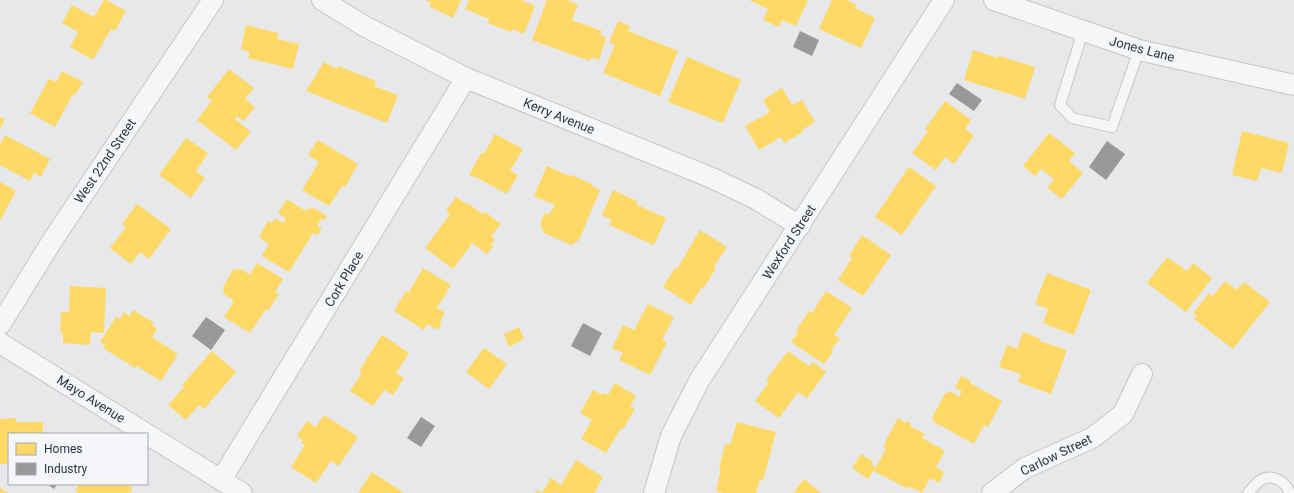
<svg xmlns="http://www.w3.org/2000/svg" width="1294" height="493" font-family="Roboto,sans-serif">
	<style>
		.homes { fill: #ffd966 }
		.industry { fill: #999 }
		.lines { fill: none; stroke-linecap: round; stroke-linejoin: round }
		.service-casing { stroke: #c4c6c8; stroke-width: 12 }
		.minor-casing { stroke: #c4c6c8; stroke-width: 22 }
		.service { stroke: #f5f6f7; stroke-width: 10 }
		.minor { stroke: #f5f6f7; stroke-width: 20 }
		.labels { text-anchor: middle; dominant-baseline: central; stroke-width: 4; stroke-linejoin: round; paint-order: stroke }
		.street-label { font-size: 13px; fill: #2b3445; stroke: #f4f6f9 }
	</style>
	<rect width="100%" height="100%" fill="#e6e8ea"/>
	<g class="homes">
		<path d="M104 0H106L126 11 115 31 111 29 93 60 70 47 78 32 62 23 72 5 94 17Z"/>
		<path d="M425 0H461L453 18 430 7 431 3Z"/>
		<path d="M469 0H521L535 6 524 34 512 29 511 32 488 23 489 19 465 9Z"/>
		<path d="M547 0H566L578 4 572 20 602 31 600 35 606 37 599 60 591 57 590 61 532 40Z"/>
		<path d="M749 0H808L796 26 782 20 779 27 763 20 768 9Z"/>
		<path d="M832 0H846L856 4 855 8 875 18 861 48 819 29Z"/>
		<path d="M618 21 630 26 628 31 678 51 660 96 603 73 615 45 609 42Z"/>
		<path d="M246 25 278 33 277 39 299 44 293 69 248 58 250 52 241 49Z"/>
		<path d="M973 50 998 58 999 56 1035 67 1025 99 964 80Z"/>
		<path d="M687 57 741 80 723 123 668 102Z"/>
		<path d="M324 62 337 69 338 66 376 81 374 86 398 95 387 123 306 91Z"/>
		<path d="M229 69 254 88 245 99 255 107 244 121 237 116 235 119 251 132 236 150 197 120 212 101 207 97Z"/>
		<path d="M62 71 83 82 75 95 73 94 55 127 30 113 49 79 56 82Z"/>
		<path d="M782 88 792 105 802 100 815 122 802 130 803 132 784 143 781 137 759 150 745 126 770 112 763 100Z"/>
		<path d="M945 101 971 120 965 129 974 135 954 164 945 157 936 170 912 153 928 131 925 129Z"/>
		<path d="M0 117 5 119 0 129Z"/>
		<path d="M1242 131 1289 143 1282 173 1261 168 1257 181 1232 175Z"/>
		<path d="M1049 133 1075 153 1069 161 1083 173 1062 199 1047 188 1054 179 1041 169 1035 176 1023 166Z"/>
		<path d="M495 134 523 149 510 171 518 175 507 194 474 176 473 177 469 175 481 153 484 154Z"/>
		<path d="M5 135 50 159 41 177 34 173 30 181 0 165V144Z"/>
		<path d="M186 138 208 153 196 171 205 178 191 198 159 175Z"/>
		<path d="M318 140 358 164 345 187 342 186 329 206 302 190 319 162 308 155Z"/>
		<path d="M547 166 569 176 571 175 592 184V186L600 190 579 240 571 245 544 233 541 226V220L544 215 550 213 555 205 534 196Z"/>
		<path d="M909 167 936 186 902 235 875 217Z"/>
		<path d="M0 182 16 191 0 221Z"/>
		<path d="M613 190 637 201V205L666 218 654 245 609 225 612 220 602 215Z"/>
		<path d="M456 197 466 204 467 203 483 214 485 212 501 224 491 236 495 239 491 245 493 247 487 254 472 243 453 269 425 248 450 214 446 211Z"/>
		<path d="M287 199 305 211 307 208 310 210 312 207 327 216 324 220 321 219 317 226 322 228 318 235 313 233 289 272 262 256 269 244 259 237 268 221 272 223 275 218 283 223 286 219 278 213Z"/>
		<path d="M137 204 171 229 149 259 140 252 131 264 110 248 126 227 122 224Z"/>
		<path d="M700 230 727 247 714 266 716 268 703 289 701 288 691 305 663 287 675 268 677 269Z"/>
		<path d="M862 235 891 255 863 296 838 280 852 258 849 256Z"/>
		<path d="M1167 257 1187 271 1193 263 1212 278 1186 312 1147 283Z"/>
		<path d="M257 263 283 279 275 292 279 294 268 311 266 309 250 333 224 317 234 301 224 294 223 287 233 270 241 269 250 275Z"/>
		<path d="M423 268 451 285 437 308 445 313 440 321 442 322 438 330 427 324 424 330 394 311 406 291 409 292Z"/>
		<path d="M1047 273 1091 290 1074 335 1043 323 1048 309 1035 304Z"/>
		<path d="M1225 281 1237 290 1244 282 1270 302 1233 349 1194 319 1197 316 1193 313 1209 293 1213 296Z"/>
		<path d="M70 286 106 288 104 333 91 332 90 345 63 343V333H60L61 312H69Z"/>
		<path d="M826 291 852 308 834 335 840 338 831 350 833 352 824 364 791 342 798 332 796 331 809 311 812 313Z"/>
		<path d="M648 304 674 317 662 340 667 342 650 375 619 360 623 353 612 348 623 325 634 330Z"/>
		<path d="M133 310 154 323 152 325 157 329 152 337 178 354 161 381 137 366 135 368 103 348 105 345 100 342 116 317 120 319 124 312 129 316Z"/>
		<path d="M519 327 524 339 509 347 504 334Z"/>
		<path d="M1023 332 1040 339V341L1067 350 1051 394 1018 382 1021 374 999 367 1007 345 1017 349Z"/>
		<path d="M382 335 409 353 396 373 404 378 393 395 384 390 373 406 350 391 362 373 359 371Z"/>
		<path d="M484 348 507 364 489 389 466 372Z"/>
		<path d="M212 351 236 372 204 409 199 405 186 420 168 405 184 387 182 385Z"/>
		<path d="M788 351 809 366 813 362 826 372 807 398 798 392 779 418 755 401 769 382 766 380 780 361H781Z"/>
		<path d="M961 376 971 381 970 383 1002 401 988 427 984 425 974 444 934 422 932 417 945 394 950 391 959 397 962 391 955 388Z"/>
		<path d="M615 383 636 396 630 406 635 409 623 429 621 428 606 453 581 439 592 420 580 413 593 390 602 395 604 393 608 395Z"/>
		<path d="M324 415 358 437 339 466 331 461 316 483 291 467 305 445 301 443 303 440 297 436 307 421 316 427Z"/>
		<path d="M16 418V422H43V434H9V464H0V419Z"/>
		<path d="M898 418 906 423 907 421 911 423 910 426 925 434 922 438 945 451 936 467 944 472 939 483 930 478 922 493 909 486 908 489 874 471 886 449 883 448 886 443 885 442Z"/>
		<path d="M737 422 776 432 763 480 760 479 756 493H723L716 491 721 469H719L725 444 730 445Z"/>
		<path d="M861 454 873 462 872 465 876 467 868 479 852 468Z"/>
		<path d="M576 460 603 477 594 493H535L537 490 542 493 551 478 561 485Z"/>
		<path d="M372 472 404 493H358Z"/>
		<path d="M804 479 821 493H793Z"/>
		<path d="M79 484H126L133 488 129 493H78L75 491Z"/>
		<path d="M0 488 8 493H0Z"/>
	</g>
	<g class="industry">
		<path d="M800 31 819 40 812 56 793 47Z"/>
		<path d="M957 83 982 100 974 111 949 94Z"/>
		<path d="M1107 141 1125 154 1106 180 1089 167Z"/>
		<path d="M206 317 225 330 211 350 192 336Z"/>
		<path d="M583 323 602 333 590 356 571 346Z"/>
		<path d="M421 417 435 426 421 447 407 438Z"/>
		<path d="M47 484H57L54 489Z"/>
	</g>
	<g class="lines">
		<defs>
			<g id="service">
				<path d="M1083 31 1060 105 1072 118 1112 127 1139 50"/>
				<path d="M1248 493C1251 490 1254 486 1257 483 1269 472 1284 479 1290 493"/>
			</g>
			<g id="minor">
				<path d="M322 0 364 26 466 78 712 178 756 199 800 226"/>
				<path d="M994 0 1139 50 1294 85"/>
				<path d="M0 325 54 238 213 0"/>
				<path d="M0 343 242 493"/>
				<path d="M221 480 466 78"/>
				<path d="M654 493 671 436 699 381 944 0"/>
				<path d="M992 493 1025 468 1092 438 1123 414 1142 374"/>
			</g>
		</defs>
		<use href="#service" class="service-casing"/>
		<use href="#minor" class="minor-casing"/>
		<use href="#service" class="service"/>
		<use href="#minor" class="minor"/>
	</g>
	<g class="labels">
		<g class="street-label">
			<text transform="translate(1142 49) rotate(15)">Jones Lane</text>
			<text transform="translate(559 116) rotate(22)">Kerry Avenue</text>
			<text transform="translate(105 161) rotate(-56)">West 22nd Street</text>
			<text transform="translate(789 242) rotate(-57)">Wexford Street</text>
			<text transform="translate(344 279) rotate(-59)">Cork Place</text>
			<text transform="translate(91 399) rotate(32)">Mayo Avenue</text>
			<text transform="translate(1056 455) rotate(-26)">Carlow Street</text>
		</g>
	</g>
	<rect x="8" y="433" width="140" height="52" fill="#f4f6f9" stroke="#a4a8b1"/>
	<rect x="16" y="443" width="20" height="12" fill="#ffd966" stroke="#a4a8b1"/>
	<text x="44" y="453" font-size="12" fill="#2b3445">Homes</text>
	<rect x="16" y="463" width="20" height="12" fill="#999999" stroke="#a4a8b1"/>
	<text x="44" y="473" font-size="12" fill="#2b3445">Industry</text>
</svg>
